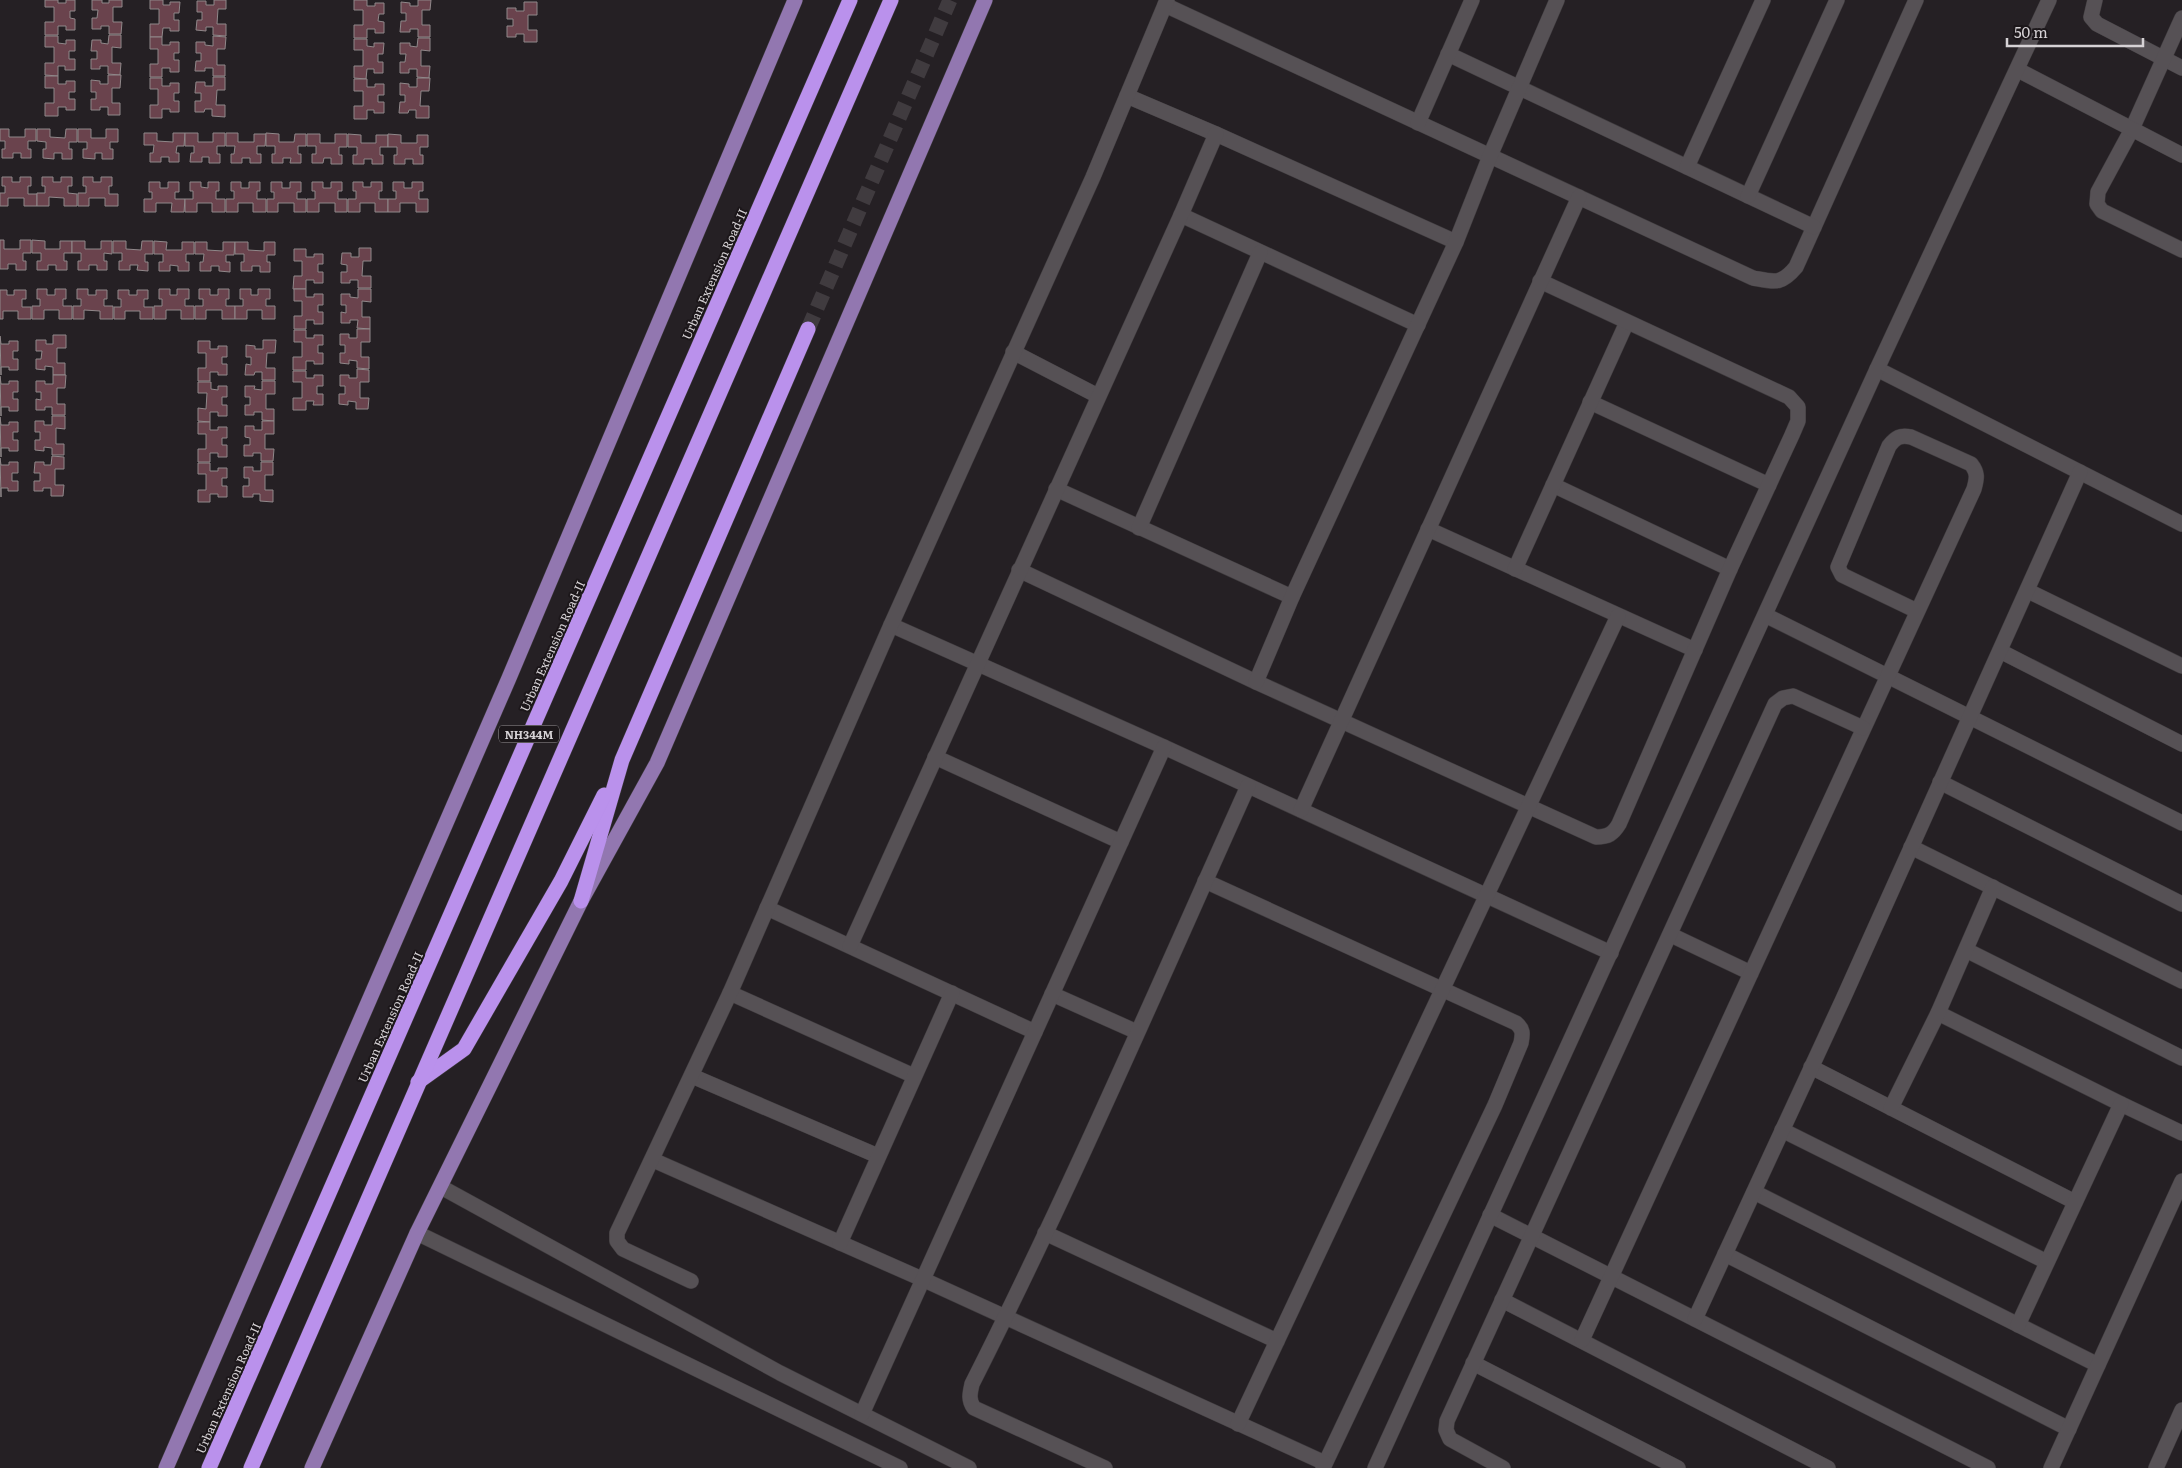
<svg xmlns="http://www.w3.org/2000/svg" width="2182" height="1468" font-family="Literata,serif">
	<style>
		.building { fill: #6a434d; stroke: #90888a }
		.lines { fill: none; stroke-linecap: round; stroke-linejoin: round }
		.highway-tunnel { stroke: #403b3f; stroke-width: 15; stroke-dasharray: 15 8; stroke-linecap: butt }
		.minor-casing { stroke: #3e3a3d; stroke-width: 16 }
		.major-casing { stroke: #3e3a3d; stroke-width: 16 }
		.highway-casing { stroke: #3e3a3d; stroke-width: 16 }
		.minor { stroke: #565155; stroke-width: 15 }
		.major { stroke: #9277b0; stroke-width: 15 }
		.highway { stroke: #ba91ec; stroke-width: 15 }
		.labels { text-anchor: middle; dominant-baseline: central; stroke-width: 4; stroke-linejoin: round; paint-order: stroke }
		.shield { fill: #1c171a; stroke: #9e9a9d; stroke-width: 1 }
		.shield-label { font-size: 11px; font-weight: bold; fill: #d6d2d5 }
		.street-label { font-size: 12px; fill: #d6d2d5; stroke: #1c171a }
	</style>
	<rect width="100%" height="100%" fill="#252024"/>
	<g class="building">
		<path d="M45 0H58V3H66V0H75V11H70V18L75 19V30H66V26H58V35H45V22H54V7H45Z"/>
		<path d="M92 0H102V3H109V0H122V7H113V22H122L121 34H109V26H101V29H92V18H97L98 10H92Z"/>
		<path d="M150 0H163V5H170V2H180L179 13H174V20H179V31H170V28H163L162 37H150V24H159V9H150Z"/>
		<path d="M214 0H226V9H218L217 24H226V36L213 35V27H206V31L196 30 197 20H202V12H197V1H206V5H214Z"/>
		<path d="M354 0H367V6H375V3H384V14H379L378 21 384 22V33H375V29H367V38H354V25H363V10H354Z"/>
		<path d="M418 0H431L430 10H422V25H430V37H418V29H410V32H400L401 21H406V13H401V2L410 3V6H418Z"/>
		<path d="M524 2H537V15H528V30H537V42H524V34H516V37H507V26H513V19H507V8H516V11H524Z"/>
		<path d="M109 35H121V48L112 47V63H121L120 75 108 74V66H100V69H91V59H97V51H91L92 40H101V43L108 44Z"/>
		<path d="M45 36H58V43L66 44V40H75V51H69V59H75V70H65V66H58V76L45 75V63H54V47H45Z"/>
		<path d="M213 36 226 37 225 49H217V65H225V76H213V68H205V71H195L196 61H201V53H196V42H205V45L213 46Z"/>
		<path d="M150 37H162V45H170V42H179V53H174V60H179V72H170V68H162V77H150V64H158V49H150Z"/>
		<path d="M418 38H430V51L421 50V66H430L429 78 417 77V69H409V73H400V62H405L406 54H400V43H410V46L417 47Z"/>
		<path d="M354 39H367V46L374 47V43H384L383 54H378V62H383V73H374V69H367L366 79 354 78V66H363V50H354Z"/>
		<path d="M108 75H121L120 88H112V103H120V115H108V107H100V110H91V99H96V92H91V80L100 81V84H108Z"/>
		<path d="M45 76H58V84H66V81H75V92H69V99H75V110H66V107H58V116H45V103H54V88H45Z"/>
		<path d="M213 77H225V90H217L216 105H225V117L212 116V109H205L204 112H195V101H201V93H195L196 82H205V86H213Z"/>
		<path d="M150 78H162V86H170V83H179V93H174V101H179V112H170V109H162V118H150V105H158V89H150Z"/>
		<path d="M417 78H430L429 91H421L420 106H429V118H416V110H409L408 113H399L400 102H405V95H400V83L409 84V87H417Z"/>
		<path d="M354 79H367V87H375V84H384V95H378V102H384V113H374V110H367V119H354V106H363V91H354Z"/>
		<path d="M0 129H9V137H25V129H36V141H28V149H31V158H21V153H13V158H2V149H5V141H0Z"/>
		<path d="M37 129H50V137L65 138 66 129H77V142H69V149H72V159H62V153H54V159L43 158V149H46V142L37 141Z"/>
		<path d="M78 129H91V138H106V129H118V142H110V149H113V159H102V153H95V159L83 158V149H87V142H78Z"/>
		<path d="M144 133H157V141L173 142V133H185L184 146H177L176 153H179V162H169V157H161V162H150V153H153L154 145H144Z"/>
		<path d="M185 133H198V142H213V133H225V146H217V154H220V163H209V157H202V162H190L191 153H194V146H185Z"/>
		<path d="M226 133H238V142H254V134H266L265 146H257V154H261V163H250V158H242V163H231V154H234L235 146H226Z"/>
		<path d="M266 133 279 134V142H294L295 134H306V146H298V154H301V163H290L291 158H283V163H272V154H275V146H266Z"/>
		<path d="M307 134H320V143H335V134H347V147H339V155H342V164H331V158H324L323 163H312V154H316V146H307Z"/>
		<path d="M348 134 361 135V143H376V135H388V147H380V155H383V164H372V159H364V164H353V155H357V147H348Z"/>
		<path d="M388 134 401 135V143H417V135H428V147H420V155H423V164H413V159H405V164H394V155H397V147H388Z"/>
		<path d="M2 177H12V182H20V177H31V186H28V194H37V206H24V198H8V206H0V193H5V186H2Z"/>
		<path d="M42 177H53V182H61V177H72V186H68V193L77 194V206H64V198L49 197V206H37V193H45V186H42Z"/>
		<path d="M83 177H93V182H101V177H112V186H109V194H118V206H105V198H89V206H78V193H86V186H83Z"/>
		<path d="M149 182H160V188H168V182H179V192H175V199H185L184 212H171L172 203H156V212H144V199H152V192H149Z"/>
		<path d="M190 182H201V187L208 188V182H219V191H216V199H225V212H212V203H197V212H185V199H193V191H190Z"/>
		<path d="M231 182H241V188H249V182H260V191H257V199H266V212H253V203H238V212H226V199H234V191H231Z"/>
		<path d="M271 182H282V188H290V182H301V192H297V199H306V212H294V203H278V212H267V199H274V192H271Z"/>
		<path d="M312 182H323V188H331V182H342V191H338V199H347V212H335V203H319V212H307V199H315V191H312Z"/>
		<path d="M353 182H363V187H371V182H382V191H379V199H388V212H375V203H360V212H348V199H356V191H353Z"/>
		<path d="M393 182H404V188H412V182H423V191H419V199H428V212H416V203H400V212H388V199H396V191H393Z"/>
		<path d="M0 240H4V249H20V240H31V253H23V261H26V270H16V264H8V269H0Z"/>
		<path d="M32 240 45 241V249H60V241H72V253H64V261H67V270H56V265H48V270H37V261H41V253H32Z"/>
		<path d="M72 241H85V249H101V241H112V254L104 253V261H107V270H97V265H89V270H78V261H81V253H72Z"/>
		<path d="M113 241H126V249L141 250 142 241H153V254H145V262H148V271L137 270 138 265H130V270H119V261H122V253H113Z"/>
		<path d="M154 241 167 242 166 250H182V242H194V254H186V262H189V271H178V266L170 265V271H159V262H163V254H154Z"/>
		<path d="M195 242H207V250L223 251V242H235L234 255H226V262H230V272L219 271V266H211V271H200V262H203L204 254H195Z"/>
		<path d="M235 242H248V250L264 251V242H275V255H267V262H270V272H260V266H252V271H241V262H244V254H235Z"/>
		<path d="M359 248H371V261H363L362 276H371V288H358V280H350V283H341V272H347V265L341 264 342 253H351V257H359Z"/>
		<path d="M294 249H306V257H314V254H323V264H318V272H323V283H314V280H306V289H293L294 276H302V261H294Z"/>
		<path d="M37 289H47V295H55V289H66V299H63V306H72V319H59V310H44V319H32V306H40V299H37Z"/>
		<path d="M77 289H88V295H96V290H107V299H104V306H113V319H100V311L84 310V319H73V306H81V299H77Z"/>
		<path d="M159 289H170V295H177V289H189V299H185V306H194V319H181V310H166V319H154V306H162V299H159Z"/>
		<path d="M199 289H210V295H218V289H229V299H226V306H235V319H222V310H206V319H195V306H203V299H199Z"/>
		<path d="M240 289H251V295H258V289H270V299H266V306H275V319H262V310H247V319H235V306H243V299H240Z"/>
		<path d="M294 289H306V297H314V294H323V305H318V312H323V324H314V320H306V329H294V316H302V301H294Z"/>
		<path d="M358 289H371V302L362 301V317H370V329L357 328 358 320H350V323H341V312L346 313V305H341V294H350V297L358 298Z"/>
		<path d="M0 290H7V295H14V290H26V299H22V307H31V319H18V311H3V319H0Z"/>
		<path d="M118 290H129V295H137V290H148V299H144V307H153V319H140V311H125V319H114V307H121V299H118Z"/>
		<path d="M357 329H370V342H361V357H369V369L357 368V361L349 360V364L340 363V353H345V345H340V334H349V338H357Z"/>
		<path d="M294 330H306V338H314V335H323V345H318V353H323V364H314V361H306V370H293V357H302V342H294Z"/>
		<path d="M53 335H66V348H57V363H65V375H53V367L45 366V370L36 369V359H41L42 351H36V340H46V344H53Z"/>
		<path d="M0 336 1 344H9V341H18V351H13V359H18V370H9V367H1V375Z"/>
		<path d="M263 340H276L275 353H267L266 368H275V380H262V372H255L254 375H245L246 364 251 365V357H246V345L255 346V349H263Z"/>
		<path d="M198 341H210V349H218V346H227V357H222V364H227V375H218V372H210V381H198V368H206V353H198Z"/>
		<path d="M357 369 369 370V382H360V398H369L368 409H356V402L348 401V405L339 404V394H345V386H340V375H349V378H357Z"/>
		<path d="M293 371H306V378H314V375H323V386H317V394H323V405H313L314 401H306V410H293V398H302V382H293Z"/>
		<path d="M53 375H66L65 388H57V404H65V415H52V407H45V410H36V399L41 400V392H36V381H45V384H53Z"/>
		<path d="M0 376 1 384H9V381H18V392H13V399H18V411H9V407H1V416Z"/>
		<path d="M262 381H275V394H266V409H274V421L262 420V412H254V415H245V405H250V397H245V386H255L254 389 262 390Z"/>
		<path d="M198 382H211V389L218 390V386H227V397H222V405H227V416H218V412H210V422L198 421V408L206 409 207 393H198Z"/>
		<path d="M52 416H65V429L56 428V444H64V455H52V448L44 447V451L35 450V440H40V432H35V421H44V425H52Z"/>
		<path d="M0 417 1 425H9V422H18V432H13V440H18V451H9V448H1V457Z"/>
		<path d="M262 421H274V434H265V449H274L273 461H261V453H253V456H244V445H250V438L245 437V426H254V430H262Z"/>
		<path d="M198 422H210V430H218V427H227V438H222V445H227V457H218V453H210V462H198V449H206V434H198Z"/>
		<path d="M52 456 64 457V469H55V485H64L63 496H51V488H43V491H34V481H40V473H34L35 462H44V465H51Z"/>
		<path d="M0 458 1 465H9V462H18V473H12V481H18V491H8V488H1V497Z"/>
		<path d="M261 462H273V475H265V490H273V502L260 501V494H253V497H243V486H249V478H244V467H253V471H261Z"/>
		<path d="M198 463H210V471H218V468H227V478H222V486H227V497H218V494H210V502H198V490H206V474H198Z"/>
	</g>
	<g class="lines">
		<path class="highway-tunnel" d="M808 329 950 0"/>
		<defs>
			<g id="minor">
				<path d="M2095 0 2091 17 2097 24 2182 68"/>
				<path d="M1165 5 1753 278C1775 282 1781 285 1796 267L1916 0"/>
				<path d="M2182 18 2132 129 2098 192 2097 204 2102 211 2182 250"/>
				<path d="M1448 54 1814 227"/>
				<path d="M2018 70 2182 155"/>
				<path d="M1127 96 1216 134 1456 242"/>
				<path d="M1418 123 1472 0"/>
				<path d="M1687 167 1763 0"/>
				<path d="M1748 196 1837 0"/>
				<path d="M1181 215 1418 325"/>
				<path d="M1013 352 1098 396"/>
				<path d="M1877 369 2182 524"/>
				<path d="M1590 402 1769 485"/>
				<path d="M1553 485 1730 569"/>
				<path d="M1056 489 1292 597"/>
				<path d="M1139 528 1260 253"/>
				<path d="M1428 529 1695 650"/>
				<path d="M1515 569 1627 322"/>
				<path d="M1019 570 1256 682 1596 837C1608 837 1613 834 1619 824L1730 569 1792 435 1798 421V407L1789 397 1540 281"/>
				<path d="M2028 591 2182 666"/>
				<path d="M1765 615 2182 823"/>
				<path d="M891 625 1164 747 1611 953"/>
				<path d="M2000 651 2182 744"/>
				<path d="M1256 682 1292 597 1456 242 1490 156 1557 0"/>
				<path d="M935 757 1121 842"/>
				<path d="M1940 782 2182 904"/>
				<path d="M1301 810 1579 197"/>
				<path d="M1911 847 2182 981"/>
				<path d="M1205 881 1516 1023C1523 1029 1523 1033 1521 1043L1495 1105 1323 1468"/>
				<path d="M767 908 1035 1032"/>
				<path d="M1671 935 1751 973"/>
				<path d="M850 946 1181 215 1216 134"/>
				<path d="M1966 950 2182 1058"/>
				<path d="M730 993 914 1076"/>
				<path d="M1052 994 1137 1032"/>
				<path d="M1938 1013 2121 1104 2182 1133"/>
				<path d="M1811 1067 2075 1202"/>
				<path d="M692 1076 878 1156"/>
				<path d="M1891 1108 1938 1013 1993 887"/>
				<path d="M1782 1130 2047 1262"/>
				<path d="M653 1160 922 1279 1325 1463"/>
				<path d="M441 1187 780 1373 969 1468"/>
				<path d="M1754 1192 2098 1365"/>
				<path d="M1490 1215 1988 1468"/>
				<path d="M417 1233 900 1468"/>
				<path d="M1045 1233 1277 1341"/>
				<path d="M840 1243 952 993"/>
				<path d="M1725 1254 2069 1429"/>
				<path d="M691 1281 623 1249 617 1241V1233L730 993 891 625 1093 177 1167 0"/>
				<path d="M1502 1300 1828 1468"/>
				<path d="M1695 1319 1843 999 2080 472"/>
				<path d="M2018 1325 2121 1104"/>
				<path d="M1582 1340 1974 489C1977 478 1978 473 1971 464L1911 437C1900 435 1896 437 1889 446L1838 567 1842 575 1917 611"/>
				<path d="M1473 1363 1678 1468"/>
				<path d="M862 1414 1164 747"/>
				<path d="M1238 1424 1618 616"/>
				<path d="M1105 1468 974 1408C968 1400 970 1393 972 1384 1071 1188 1158 986 1248 786"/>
				<path d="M1375 1468 1877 369 2049 0"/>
				<path d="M1503 1468 1450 1439 1446 1430 1447 1421 1775 704 1783 698 1793 696 1863 728"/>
				<path d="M2051 1468 2182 1181"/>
				<path d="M2156 1468 2182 1410"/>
			</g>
			<g id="major">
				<path d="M166 1468 509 678 795 0"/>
				<path d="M312 1468 417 1233 581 901 657 763 985 0"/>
			</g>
			<g id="highway">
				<path d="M581 901 622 760 808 329"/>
				<path d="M418 1082 464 1049 561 881 604 795"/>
				<path d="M209 1468 850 0"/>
				<path d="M251 1468 891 0"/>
			</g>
		</defs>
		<use href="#minor" class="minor-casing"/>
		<use href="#major" class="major-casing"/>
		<use href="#highway" class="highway-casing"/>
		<use href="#minor" class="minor"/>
		<use href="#major" class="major"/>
		<use href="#highway" class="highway"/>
	</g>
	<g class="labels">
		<rect class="shield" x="499" y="725.5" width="60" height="17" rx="4"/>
		<g class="shield-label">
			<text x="529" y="734">NH344M</text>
		</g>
		<g class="street-label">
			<text transform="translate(714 274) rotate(-66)">Urban Extension Road-II</text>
			<text transform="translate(552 646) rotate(-66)">Urban Extension Road-II</text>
			<text transform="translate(390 1017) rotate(-66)">Urban Extension Road-II</text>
			<text transform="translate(228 1388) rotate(-66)">Urban Extension Road-II</text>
		</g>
	</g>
	<path d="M2007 38v8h136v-8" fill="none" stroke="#d6d2d5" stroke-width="2.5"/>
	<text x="2014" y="38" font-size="15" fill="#d6d2d5" stroke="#1c171a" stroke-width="4" paint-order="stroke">50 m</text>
</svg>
